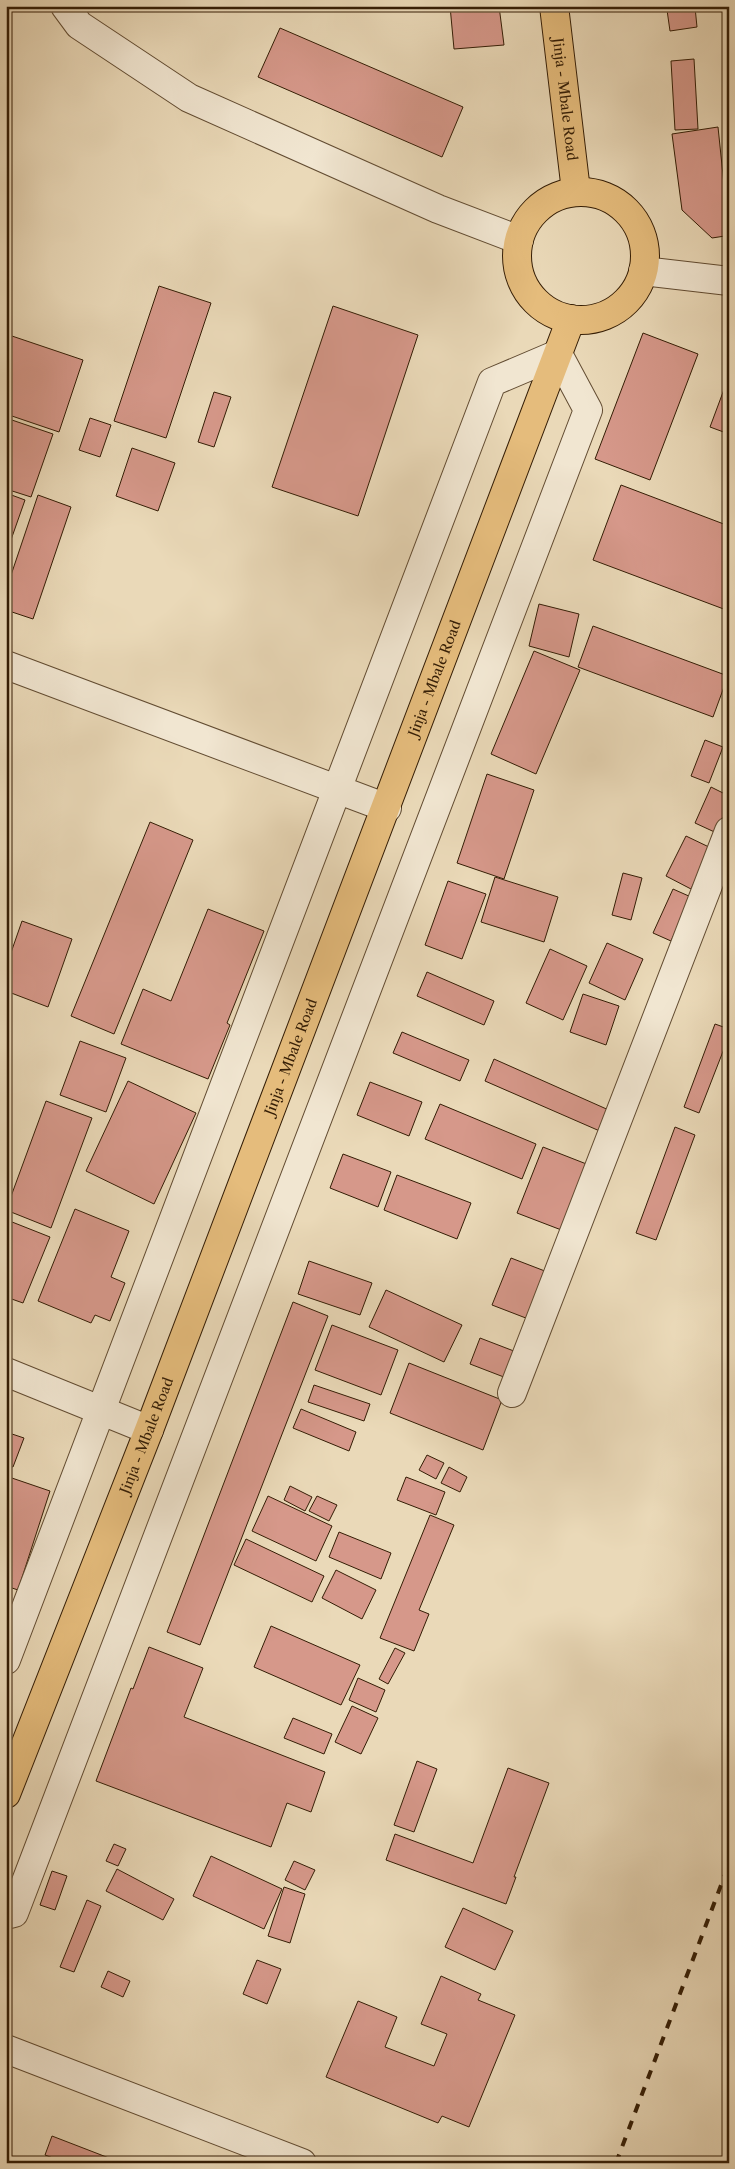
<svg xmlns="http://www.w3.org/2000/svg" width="735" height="2169" font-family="'Libre Caslon Text',serif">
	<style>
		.building { fill: #d6988a; stroke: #341d05 }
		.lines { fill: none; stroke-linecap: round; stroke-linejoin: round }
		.minor-casing { stroke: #624c32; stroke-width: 30 }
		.major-casing { stroke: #341d05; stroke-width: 30 }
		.minor { stroke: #f1e6d1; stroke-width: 28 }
		.major { stroke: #e5bc7c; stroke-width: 28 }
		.rail { stroke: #341d05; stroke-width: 4; stroke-dasharray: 9 9; stroke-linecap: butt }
		.labels { text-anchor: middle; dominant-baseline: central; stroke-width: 4; stroke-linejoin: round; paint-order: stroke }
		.street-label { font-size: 14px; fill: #341d05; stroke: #f1e6d1 }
	</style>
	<rect width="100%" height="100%" fill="#ead9b8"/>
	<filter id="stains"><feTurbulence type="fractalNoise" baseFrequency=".004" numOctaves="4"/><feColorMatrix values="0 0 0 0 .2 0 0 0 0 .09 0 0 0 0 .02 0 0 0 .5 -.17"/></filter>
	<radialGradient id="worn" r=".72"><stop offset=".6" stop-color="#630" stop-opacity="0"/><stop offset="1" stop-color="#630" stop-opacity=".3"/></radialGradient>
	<g class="building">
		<path d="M450 6H499L504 45 454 49Z"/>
		<path d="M695 7 697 27 670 31 667 10Z"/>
		<path d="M280 28 463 107 442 157 258 77Z"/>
		<path d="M694 59 698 129 675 130 671 61Z"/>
		<path d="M718 127 726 204 725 236 712 238 682 210 672 134Z"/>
		<path d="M159 286 211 303 166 438 114 421Z"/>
		<path d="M333 306 418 335 358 516 272 487Z"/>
		<path d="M643 333 698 354 650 480 595 459Z"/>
		<path d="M6 334 83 360 59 432 6 414Z"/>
		<path d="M729 376V434L710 427Z"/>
		<path d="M214 392 231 397 214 447 198 442Z"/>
		<path d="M6 418 53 434 31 497 6 489Z"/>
		<path d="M90 418 111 425 100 457 79 450Z"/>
		<path d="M132 448 175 463 158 511 116 496Z"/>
		<path d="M621 485 729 526V611L593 560Z"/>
		<path d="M6 493 25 500 6 554Z"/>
		<path d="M38 495 71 507 33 619 6 610V590Z"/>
		<path d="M539 604 579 614 569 657 529 646Z"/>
		<path d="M593 626 728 676 713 717 578 667Z"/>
		<path d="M534 651 580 670 536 774 491 754Z"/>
		<path d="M705 740 723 747 709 783 691 776Z"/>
		<path d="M487 774 534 790 504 879 457 863Z"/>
		<path d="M711 787 729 796V820L721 835 695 823Z"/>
		<path d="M150 822 193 840 114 1034 71 1016Z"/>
		<path d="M686 836 711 848 691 889 666 876Z"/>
		<path d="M623 873 642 878 631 920 612 915Z"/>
		<path d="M495 877 558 897 544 942 481 922Z"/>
		<path d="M448 881 486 894 462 959 425 945Z"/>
		<path d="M673 889 691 897 671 941 653 933Z"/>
		<path d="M208 909 264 931 227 1023 230 1025 208 1079 121 1044 143 989 171 1001Z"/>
		<path d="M22 921 72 939 48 1007 6 991V967Z"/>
		<path d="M607 943 643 959 625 1000 589 983Z"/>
		<path d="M550 949 587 966 563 1020 526 1003Z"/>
		<path d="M427 972 494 1001 484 1025 417 996Z"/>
		<path d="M583 994 619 1006 606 1045 570 1032Z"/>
		<path d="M715 1024 729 1029V1036L699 1113 684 1107Z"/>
		<path d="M402 1032 469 1060 460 1081 393 1053Z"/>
		<path d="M80 1041 126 1058 106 1112 60 1095Z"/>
		<path d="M494 1059 611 1111 602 1132 485 1081Z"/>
		<path d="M128 1081 196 1113 154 1204 86 1171Z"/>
		<path d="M370 1082 422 1102 409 1136 357 1115Z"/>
		<path d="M46 1101 92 1118 51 1228 6 1210Z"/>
		<path d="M440 1104 536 1144 522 1179 425 1139Z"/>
		<path d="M675 1127 695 1135 656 1240 636 1233Z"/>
		<path d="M543 1147 589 1165 564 1231 517 1213Z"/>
		<path d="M343 1154 391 1172 378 1207 330 1188Z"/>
		<path d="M397 1175 471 1203 457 1239 384 1210Z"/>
		<path d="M75 1209 129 1231 111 1277 125 1283 110 1321 95 1315 91 1323 38 1301Z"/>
		<path d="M7 1220 50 1237 23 1303 6 1297Z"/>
		<path d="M511 1258 550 1273 531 1320 492 1305Z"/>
		<path d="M309 1261 372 1283 360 1315 298 1294Z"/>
		<path d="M386 1290 462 1325 444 1362 369 1327Z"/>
		<path d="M293 1302 328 1316 200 1645 167 1632Z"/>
		<path d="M332 1325 398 1350 381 1395 315 1370Z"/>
		<path d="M480 1338 519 1353 509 1379 470 1364Z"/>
		<path d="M409 1363 502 1400 483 1450 390 1413Z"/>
		<path d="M314 1385 370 1404 364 1421 308 1402Z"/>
		<path d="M301 1409 356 1432 349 1451 293 1428Z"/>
		<path d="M6 1432 24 1438 13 1467 6 1465Z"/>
		<path d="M427 1455 444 1463 436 1479 419 1470Z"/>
		<path d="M449 1467 467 1477 460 1492 441 1483Z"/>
		<path d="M6 1476 50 1491 18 1590 6 1586Z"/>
		<path d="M406 1477 445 1492 436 1515 397 1500Z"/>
		<path d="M290 1486 312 1497 305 1511 284 1500Z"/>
		<path d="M268 1496 332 1526 316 1561 252 1531Z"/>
		<path d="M317 1496 337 1505 329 1521 309 1511Z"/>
		<path d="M430 1515 454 1525 419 1610 429 1614 414 1651 380 1638Z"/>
		<path d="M339 1532 391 1553 381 1579 329 1557Z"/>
		<path d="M246 1539 324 1576 312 1602 234 1565Z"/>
		<path d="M336 1570 376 1590 362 1619 322 1598Z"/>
		<path d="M271 1626 360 1665 341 1705 254 1667Z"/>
		<path d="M149 1647 203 1668 184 1717 325 1772 311 1812 287 1803 271 1847 96 1781 131 1688 133 1689Z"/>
		<path d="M395 1648 405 1653 388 1684 379 1679Z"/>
		<path d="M358 1678 385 1690 376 1712 349 1700Z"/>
		<path d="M352 1706 378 1718 361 1754 335 1742Z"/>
		<path d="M293 1718 332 1734 324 1754 284 1738Z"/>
		<path d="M417 1761 437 1769 414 1832 394 1825Z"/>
		<path d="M508 1768 549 1783 514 1877H516L506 1904 386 1860 395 1834 473 1863Z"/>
		<path d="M114 1844 126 1849 118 1866 106 1861Z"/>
		<path d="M211 1856 282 1889 264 1929 193 1896Z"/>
		<path d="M294 1861 315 1870 305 1890 285 1880Z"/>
		<path d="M117 1869 174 1899 163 1920 106 1891Z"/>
		<path d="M52 1871 67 1876 55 1910 40 1905Z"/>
		<path d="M284 1887 305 1894 290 1943 268 1936Z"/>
		<path d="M87 1900 101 1906 74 1972 60 1967Z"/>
		<path d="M463 1908 513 1931 495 1970 445 1947Z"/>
		<path d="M257 1960 281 1969 267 2004 243 1994Z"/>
		<path d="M108 1971 130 1981 123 1997 101 1987Z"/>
		<path d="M441 1976 481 1994 478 2000 515 2015 469 2127 442 2116 438 2123 326 2077 358 2001 397 2017 385 2047 434 2066 447 2034 421 2024Z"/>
		<path d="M52 2136 109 2158 107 2163H66L45 2155Z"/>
	</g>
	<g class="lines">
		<defs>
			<g id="minor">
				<path d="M65 6 79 25 189 98 438 209 519 240"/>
				<path d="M643 271 729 281"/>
				<path d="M6 665 387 808"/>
				<path d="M6 1372 149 1430"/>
				<path d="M512 1393 729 831"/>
				<path d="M6 1660 492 382 558 354 588 410 14 1913 6 1915"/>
				<path d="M6 2049 302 2163"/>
			</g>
			<g id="major">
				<path id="s1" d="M554 6 576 191"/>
				<circle cx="581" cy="256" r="64"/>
				<path id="s2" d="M6 1794 149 1430 571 319"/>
			</g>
		</defs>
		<use href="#minor" class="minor-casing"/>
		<use href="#major" class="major-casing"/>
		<use href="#minor" class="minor"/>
		<use href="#major" class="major"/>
		<path class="rail" d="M616 2163 729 1864"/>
	</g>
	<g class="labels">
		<g class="street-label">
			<text stroke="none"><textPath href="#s1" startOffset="94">Jinja - Mbale Road</textPath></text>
			<text stroke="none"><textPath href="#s2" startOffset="1195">Jinja - Mbale Road</textPath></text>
			<text stroke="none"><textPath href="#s2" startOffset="790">Jinja - Mbale Road</textPath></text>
			<text stroke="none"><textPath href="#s2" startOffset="385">Jinja - Mbale Road</textPath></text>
		</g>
	</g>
	<rect width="735" height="2169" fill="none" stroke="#ead9b8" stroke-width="25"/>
	<rect x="8" y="8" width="720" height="2154" fill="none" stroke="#341d05" stroke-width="2.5"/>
	<rect x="12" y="12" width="710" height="2144" fill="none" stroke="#341d05"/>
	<rect width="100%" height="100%" filter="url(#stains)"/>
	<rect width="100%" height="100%" fill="url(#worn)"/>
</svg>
